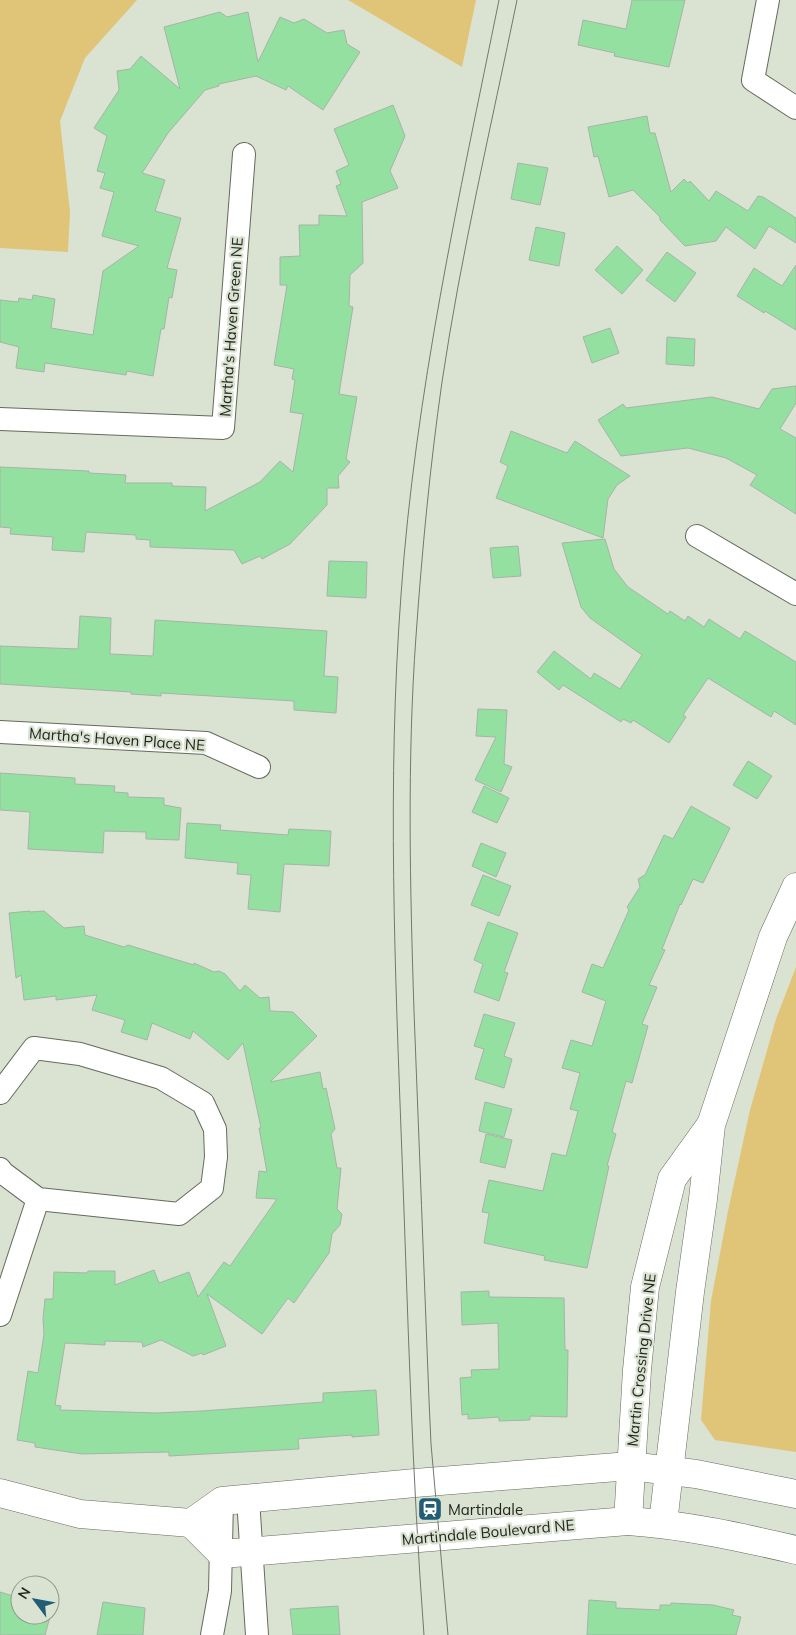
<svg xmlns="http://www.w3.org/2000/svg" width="796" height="1635" font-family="Mulish,sans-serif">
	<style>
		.green { fill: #e0c477 }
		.building { fill: #94e0a1; stroke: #a5b4a7 }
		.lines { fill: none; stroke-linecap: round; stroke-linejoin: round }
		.street-casing { stroke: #646b5c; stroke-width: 24 }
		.secondary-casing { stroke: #646b5c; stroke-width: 29 }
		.street { stroke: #fff; stroke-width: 22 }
		.secondary { stroke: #fff; stroke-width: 28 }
		.tram { stroke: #72786d; stroke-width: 1 }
		.labels { text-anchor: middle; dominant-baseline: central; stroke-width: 4.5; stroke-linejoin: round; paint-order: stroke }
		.street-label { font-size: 15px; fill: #22251f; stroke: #dae3d2 }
		.poi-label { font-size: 15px; fill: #22251f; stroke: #dae3d2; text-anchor: start }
	</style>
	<rect width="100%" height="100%" fill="#dae3d2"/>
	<g class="green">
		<path d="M0 0H137L85 58 60 121 70 212 68 252 0 248Z"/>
		<path d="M348 0H476L462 67Z"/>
		<path d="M796 967V1452L715 1440 701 1420 711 1301 728 1211 750 1110 776 1019Z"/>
	</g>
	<g class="building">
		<path d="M632 0H685L669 67 614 56 615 53 578 45 583 20 626 29Z"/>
		<path d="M220 12 227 17 248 12 258 62 280 17 294 23 304 19 327 33 344 30 347 44 360 52 323 110 288 86 286 90 256 76 219 84V86L205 90 168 133 142 173 165 180 155 211 181 218 167 268 177 270 172 298 169 297 164 329H161L153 376 127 371 126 375 45 363 44 372 16 368 19 347 0 342V300L18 302 19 298 32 300 33 295 55 299 51 328 93 335 103 271 139 246 102 236 114 192 100 188 105 173 97 171 107 136 94 128 119 90 117 71 130 69 141 56 180 89 164 27Z"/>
		<path d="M393 105 405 136 390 171 398 188 362 202 363 263 350 275 349 306 353 307 339 394 357 397 346 459 350 462 338 476 339 488H327V505L290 544 262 559 260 556 242 564 234 550 150 547V540L136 539V535L86 532 84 552 52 550 53 537 10 534 11 528 0 527V467L89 471V473L126 475 125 483H172V486L206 487 205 511 260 482 280 461 293 472 303 414 290 412 295 380 292 379 294 369 274 365 287 285H280V257L300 256 299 225H319V215L347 216 336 186 341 184 336 171 349 165 334 129Z"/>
		<path d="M647 116 650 133H655L671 192 684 179 688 183 690 181 709 201 716 191 748 211 758 196 763 197 796 218V243L769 226 755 249 726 227 716 241 685 246 660 220V217L633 190 609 197 598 156 594 157 588 127Z"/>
		<path d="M518 163 548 168 540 205 511 199Z"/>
		<path d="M536 227 565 233 559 266 529 260Z"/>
		<path d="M617 246 643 270 622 294 595 270Z"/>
		<path d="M667 252 696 273 675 302 646 280Z"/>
		<path d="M796 265V330L765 311 764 313 737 296 754 268 782 286Z"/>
		<path d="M610 328 619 353 592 363 583 337Z"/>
		<path d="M667 337 695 339 694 366 666 364Z"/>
		<path d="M796 386V403L780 429 796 438V514L750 485 757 475 726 458 688 448 621 456 598 420 623 404 626 408 712 397 759 409 772 389Z"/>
		<path d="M511 431 567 453 575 441 630 476 617 485 608 499 603 538 496 498 508 466 500 462Z"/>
		<path d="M605 539 614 569 628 587 668 614 670 611 685 621 688 616 704 627 709 619 740 639 745 631 796 662V725L774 711 771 717 708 678 683 715 686 717 669 743 633 720 631 723 623 719 621 722 563 685 559 690 537 672 554 651 591 679 594 673 620 689 642 655 590 618 581 607 562 543Z"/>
		<path d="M518 546 521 576 493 578 490 548Z"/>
		<path d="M329 561 367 562 366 598 327 596Z"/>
		<path d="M80 616 111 618 110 654 153 656 155 620 327 631 324 676 338 677 336 713 294 710V701L161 693V696L131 694V692L0 684V646L78 649Z"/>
		<path d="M478 709 507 710 504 764 512 767 501 792 475 780 496 737 476 736Z"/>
		<path d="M748 761 772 776 757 799 733 785Z"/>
		<path d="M0 773 75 778V784L115 786 114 792 128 793V797L164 798V805L181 808 179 840 146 839V832L104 831 103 853 28 849 30 812 0 810Z"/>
		<path d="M484 786 509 798 497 823 472 812Z"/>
		<path d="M691 806 730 828 703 883 693 879 681 905 680 904 662 949 665 950 649 985 657 987 642 1024 648 1026 632 1083 626 1081 612 1132 616 1134 607 1166H609L587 1268 544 1260 545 1256 484 1243 489 1213 482 1212 489 1180 543 1191 552 1153 566 1156 578 1111 570 1109 580 1073 562 1068 571 1040 592 1046 606 1001 582 992 592 964 603 968 629 910 627 907 640 887 638 879 645 875 664 835 673 839Z"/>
		<path d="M187 823 221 825 220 830 233 831 288 835 289 829 331 831 329 866 284 864 280 912 248 909 251 875 237 874 238 863 185 858Z"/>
		<path d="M481 843 506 853 496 877 472 866Z"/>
		<path d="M483 875 511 886 499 916 471 905Z"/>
		<path d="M30 911V912L44 911 64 928 84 926 85 935 124 947 128 945 194 965V963L214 972 219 971 225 974 240 991 245 985 260 998 269 997 270 1011 293 1012 317 1036 270 1082 320 1072 323 1089 326 1088 335 1129 331 1134 337 1168H341L337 1209 342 1214 340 1225 332 1234 329 1253 294 1303 288 1298 262 1334 207 1294 226 1346 203 1355 202 1353 193 1356 161 1340 143 1347 142 1342 105 1341V1345L65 1343 55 1405 61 1406 60 1410 156 1413 202 1411 323 1402V1393L376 1390 379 1435 352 1437V1435L298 1439 299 1449 169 1456V1452L82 1454 35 1447V1443L17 1440 28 1371 38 1373 44 1334 43 1319 45 1299H53L54 1272 87 1273 88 1271H115V1285L154 1270 159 1283 189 1272 198 1297 224 1262 230 1266 277 1199 256 1198 259 1171 267 1172 259 1128H261L243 1043 228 1060 193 1031 190 1039 152 1023 147 1040 121 1032 125 1020 92 1010 97 995 56 1000V996L24 1000 21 975 16 978 9 913Z"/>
		<path d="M488 922 518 933 504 972 508 973 499 1001 474 992 483 964 474 960Z"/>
		<path d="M484 1014 515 1023 504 1056 512 1059 504 1088 475 1079 484 1049 474 1046Z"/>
		<path d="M485 1102 512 1109 504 1137 479 1131Z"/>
		<path d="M486 1134 512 1140 505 1168 480 1162Z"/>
		<path d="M489 1291V1297L564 1298 565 1350H568L567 1417 530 1416V1420L499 1421V1417L468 1419V1414L462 1415 460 1378 472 1377 471 1370 499 1369 498 1323 462 1325 461 1292Z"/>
		<path d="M0 1592 20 1598V1615H50V1605L53 1606 45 1635H0Z"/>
		<path d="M589 1600 616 1602V1608L660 1610V1605H671V1603L713 1605 734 1610 732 1615 741 1617 736 1635H587Z"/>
		<path d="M103 1602 145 1608 143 1635H97Z"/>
		<path d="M338 1606 340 1635H293L290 1609Z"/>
	</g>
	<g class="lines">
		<defs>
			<g id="street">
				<path d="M768 0 753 80 796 108"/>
				<path d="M0 419 223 428 244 154"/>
				<path d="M697 536 796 594"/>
				<path d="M0 732 206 743 259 767"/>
				<path d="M0 1093 34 1048 80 1054 161 1078 203 1103 215 1129 216 1157 212 1188 179 1214 38 1199 3 1173 0 1169"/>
				<path d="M0 1315 38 1199"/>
				<path d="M248 1499 257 1635"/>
				<path d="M212 1635 220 1591 222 1501"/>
			</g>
			<g id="secondary">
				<path d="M0 1493 80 1514 191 1523 222 1501 415 1483 630 1466 696 1474 796 1494"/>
				<path d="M628 1521 637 1370 645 1287 672 1179 710 1126"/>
				<path d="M191 1523 222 1554 628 1521C686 1525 740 1537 796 1550"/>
				<path d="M663 1523 690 1292 703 1199 711 1125 773 937 796 887"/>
			</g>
		</defs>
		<use href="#street" class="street-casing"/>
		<use href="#secondary" class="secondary-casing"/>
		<use href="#street" class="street"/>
		<use href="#secondary" class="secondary"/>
		<g class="tram">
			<path d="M424 1635C412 1476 408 1316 402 1156 395 969 387 782 401 595 415 394 459 197 499 0"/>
			<path d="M448 1635 431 1444 429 1400C424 1270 419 1141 414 1011 410 886 407 761 416 636 422 551 430 466 442 382 461 254 491 127 517 0"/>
		</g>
	</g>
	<defs>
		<symbol id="station-square" viewBox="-11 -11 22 22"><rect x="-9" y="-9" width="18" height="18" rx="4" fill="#215d75" stroke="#dae3d2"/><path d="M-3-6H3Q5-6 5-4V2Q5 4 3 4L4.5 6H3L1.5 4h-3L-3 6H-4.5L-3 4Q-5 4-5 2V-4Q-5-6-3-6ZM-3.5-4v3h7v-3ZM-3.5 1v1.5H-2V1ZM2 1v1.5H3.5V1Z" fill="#fff"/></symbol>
	</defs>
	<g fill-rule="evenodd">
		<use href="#station-square" x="416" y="1495" width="28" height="28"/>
	</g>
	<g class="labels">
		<g class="street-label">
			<text transform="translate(231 327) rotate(-86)">Martha's Haven Green NE</text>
			<text transform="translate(117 739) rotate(4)">Martha's Haven Place NE</text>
			<text transform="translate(641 1360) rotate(-84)">Martin Crossing Drive NE</text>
			<text transform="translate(488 1532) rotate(-5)">Martindale Boulevard NE</text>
		</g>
		<g class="poi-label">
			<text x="448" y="1509">Martindale</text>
		</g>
	</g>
	<g transform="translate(35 1600) rotate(302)"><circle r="24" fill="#dae3d2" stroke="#90978a"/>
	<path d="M0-4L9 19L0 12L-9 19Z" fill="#215d75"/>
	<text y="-8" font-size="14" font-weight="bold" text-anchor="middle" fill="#22251f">N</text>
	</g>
</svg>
